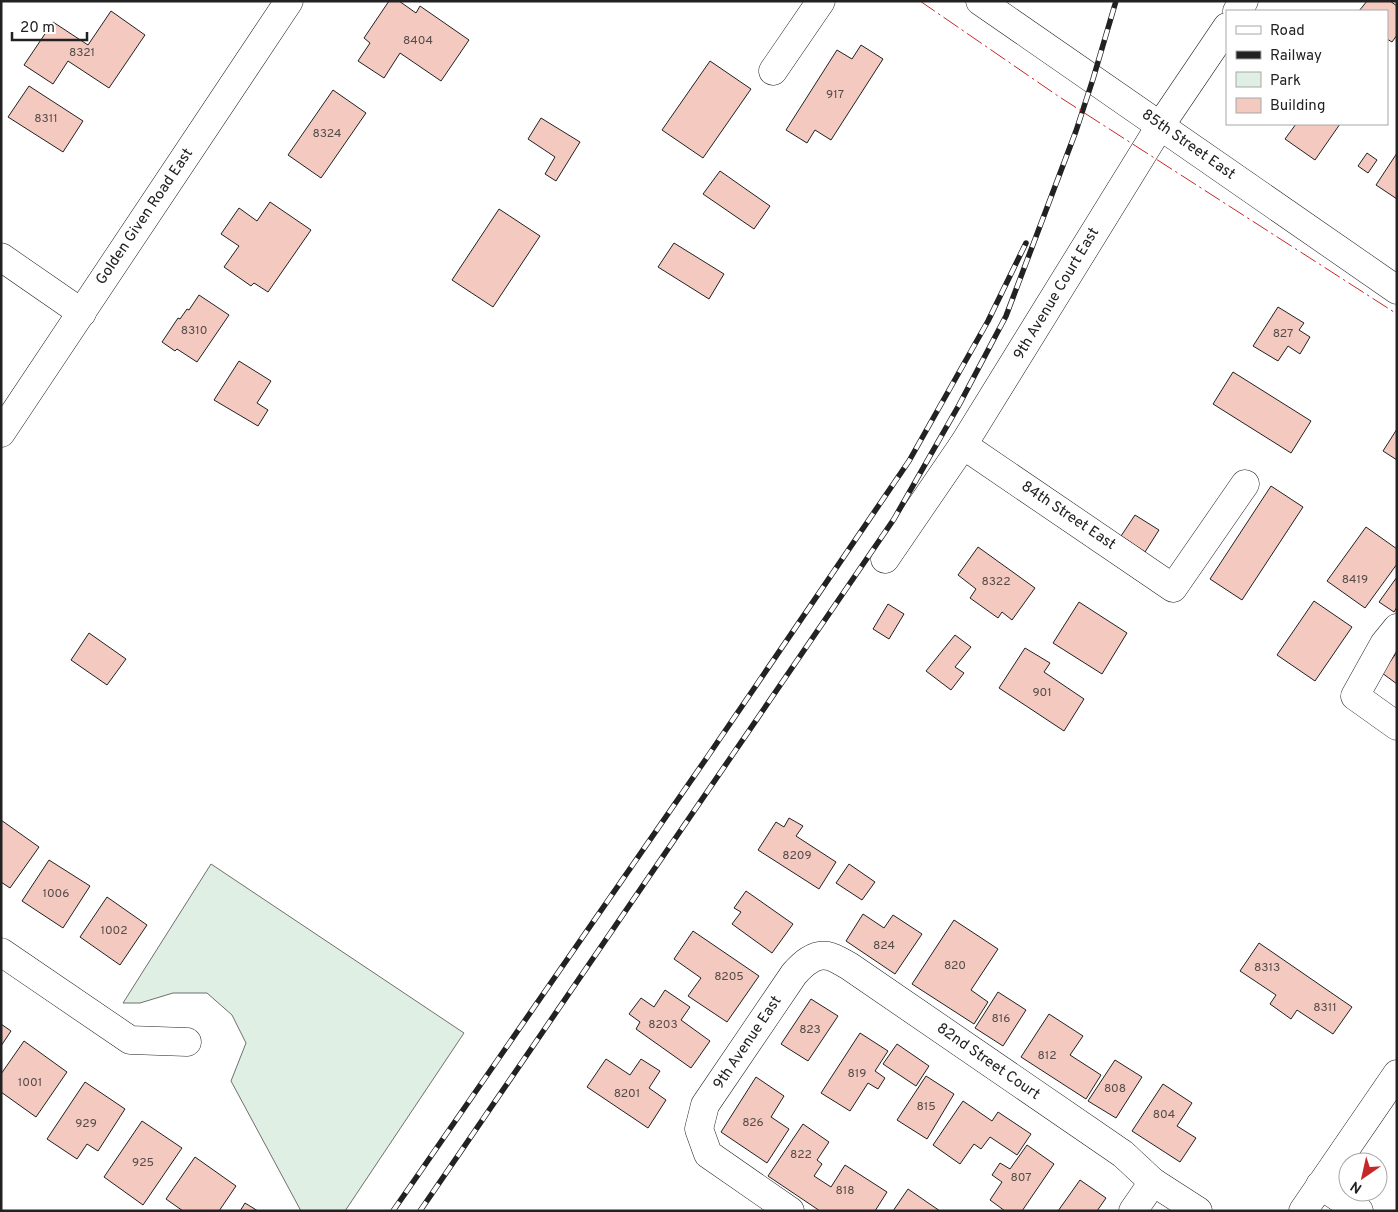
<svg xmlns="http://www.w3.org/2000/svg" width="1398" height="1212" font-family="Overpass,sans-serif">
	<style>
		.green { fill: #e0efe3; stroke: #6f6f6f }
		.building { fill: #f3c9c0; stroke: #222 }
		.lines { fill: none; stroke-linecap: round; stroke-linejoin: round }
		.minor-casing { stroke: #222; stroke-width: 29 }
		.minor { stroke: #fff; stroke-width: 28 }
		.rail-casing { stroke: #222; stroke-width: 5.5 }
		.rail { stroke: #fff; stroke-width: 4; stroke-dasharray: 11; stroke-linecap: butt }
		.power { stroke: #c62828; stroke-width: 1; stroke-dasharray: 18 4 2.5 4; stroke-linecap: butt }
		.labels { text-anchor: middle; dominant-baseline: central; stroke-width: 4; stroke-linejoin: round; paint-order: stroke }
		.number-label { font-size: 12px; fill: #564c4a }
		.street-label { font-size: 15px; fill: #222; stroke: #fff }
	</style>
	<rect width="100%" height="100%" fill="#fff"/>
	<path class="green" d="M211 864 464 1033 345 1211H301L231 1081 246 1043 232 1015 207 993H173L140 1003H123Z"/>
	<g class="building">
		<path d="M389 1H399L416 13 420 6 469 40 441 81 400 53 384 78 358 61 370 43 364 38Z"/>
		<path d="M1367 1H1390L1397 6V35L1392 42 1387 39V11H1359Z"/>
		<path d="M111 11 145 35 109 88 68 61 53 84 24 65 53 22 88 45Z"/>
		<path d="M861 45 883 59 831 140 815 130 807 143 786 130 837 50 852 59Z"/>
		<path d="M710 61 751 89 703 158 662 130Z"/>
		<path d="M29 86 83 121 63 152 8 117Z"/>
		<path d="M333 90 366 113 321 178 288 155Z"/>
		<path d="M541 118 580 142 556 181 545 174 555 157 528 139Z"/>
		<path d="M1296 124H1340L1315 160 1285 139Z"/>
		<path d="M1367 153 1377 160 1368 173 1358 166Z"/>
		<path d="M1397 153V199L1376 185Z"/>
		<path d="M720 171 770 206 754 229 703 194Z"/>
		<path d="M270 202 311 230 268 292 254 283 251 286 224 267 239 246 221 234 239 208 257 221Z"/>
		<path d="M499 209 540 236 493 307 452 280Z"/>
		<path d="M674 243 724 274 709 299 658 267Z"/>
		<path d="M199 295 229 315 197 362 177 349 175 351 162 342 178 318 180 319 187 309 189 310Z"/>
		<path d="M1278 307 1304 323 1299 330 1310 337 1300 354 1288 346 1278 361 1253 346Z"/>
		<path d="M239 361 271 381 257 403 268 410 258 426 214 400Z"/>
		<path d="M1233 372 1311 421 1291 453 1213 404Z"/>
		<path d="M1397 429V460L1383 451Z"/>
		<path d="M1271 486 1303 507 1242 600 1210 579Z"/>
		<path d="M1135 515 1159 530 1145 552 1121 536Z"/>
		<path d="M1366 527 1397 549V564L1365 608 1327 581Z"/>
		<path d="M978 547 1035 588 1012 620 1002 612 998 618 970 598 976 589 958 575Z"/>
		<path d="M1397 577V607L1394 612 1379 602Z"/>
		<path d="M1314 601 1352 627 1315 681 1277 655Z"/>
		<path d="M1079 602 1127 633 1102 674 1053 643Z"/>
		<path d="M888 604 904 614 889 639 873 629Z"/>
		<path d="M89 633 126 659 107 685 71 660Z"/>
		<path d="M955 635 971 647 955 667 964 673 951 690 926 671Z"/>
		<path d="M1025 648 1050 663 1044 672 1084 699 1064 731 999 688Z"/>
		<path d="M1397 652V684L1382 673Z"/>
		<path d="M789 818 803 826 796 836 836 862 819 889 758 850 776 822 784 827Z"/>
		<path d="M1 820 39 847 10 888 1 882Z"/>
		<path d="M49 860 90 886 63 928 22 901Z"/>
		<path d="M849 864 875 882 862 900 836 883Z"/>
		<path d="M746 891 793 924 772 953 732 924 741 912 734 908Z"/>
		<path d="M107 897 147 925 120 965 80 937Z"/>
		<path d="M863 914 884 928 893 915 922 934 895 974 846 941Z"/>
		<path d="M954 920 998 949 971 990 988 1002 974 1024 912 984Z"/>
		<path d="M693 931 759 976 727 1022 688 996 701 978 674 959Z"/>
		<path d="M1259 943 1352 1007 1333 1034 1297 1010 1291 1019 1270 1004 1276 995 1240 971Z"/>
		<path d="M665 990 690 1007 681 1020 710 1041 691 1068 636 1029 640 1022 629 1014 641 998 654 1007Z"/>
		<path d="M998 992 1026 1010 1003 1046 975 1028Z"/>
		<path d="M811 999 838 1016 808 1061 781 1044Z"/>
		<path d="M1049 1014 1083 1036 1070 1055 1101 1075 1086 1099 1021 1057Z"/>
		<path d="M1 1024 11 1031 1 1046Z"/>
		<path d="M860 1033 888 1051 875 1071 885 1078 878 1089 868 1083 850 1111 821 1093Z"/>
		<path d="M24 1041 67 1072 36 1117 1 1092V1074Z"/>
		<path d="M897 1044 929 1066 916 1086 883 1064Z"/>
		<path d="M606 1059 630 1075 641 1059 660 1071 649 1088 666 1100 648 1128 587 1087Z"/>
		<path d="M1115 1060 1142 1077 1116 1118 1088 1101Z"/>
		<path d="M926 1076 954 1094 927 1139 897 1120Z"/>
		<path d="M756 1077 784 1096 771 1117 789 1129 767 1163 721 1132Z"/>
		<path d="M85 1082 125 1109 98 1151 87 1144 77 1159 47 1139Z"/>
		<path d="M1163 1084 1192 1103 1177 1126 1196 1138 1180 1162 1132 1131Z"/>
		<path d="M963 1101 992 1121 998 1112 1031 1134 1017 1155 990 1137 981 1149 974 1144 960 1164 933 1145Z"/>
		<path d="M142 1121 182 1148 143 1205 104 1177Z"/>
		<path d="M803 1124 829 1142 817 1160 822 1164 814 1176 831 1187 845 1165 887 1192 875 1211H820L768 1176Z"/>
		<path d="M1027 1145 1054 1164 1022 1211H1005L990 1200 1002 1182 992 1175 1000 1163 1010 1169Z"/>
		<path d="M195 1157 236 1186 219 1211H183L166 1199Z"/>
		<path d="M1080 1180 1106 1198 1097 1211H1058Z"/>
		<path d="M908 1189 940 1211H893Z"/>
		<path d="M245 1203 258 1211H240Z"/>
	</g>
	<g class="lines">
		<defs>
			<g id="minor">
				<path d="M980 1 1397 290"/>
				<path d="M1237 11 1244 1"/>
				<path d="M773 71 821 1"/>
				<path d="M1 257 82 313"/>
				<path d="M1 433 289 1"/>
				<path d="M963 445 1173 588 1245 484"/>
				<path d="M885 559 963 445 1160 126 1227 27"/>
				<path d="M1397 628 1384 644 1355 696 1397 726"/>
				<path d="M1 952 130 1040 187 1042"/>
				<path d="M1320 1185 1359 1211"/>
				<path d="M790 1211 708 1154 699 1129 705 1105 794 974C802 965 814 953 828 956 835 957 843 963 849 966L1123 1154 1153 1182 1198 1211"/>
				<path d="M1133 1211 1153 1182"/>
				<path d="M1303 1211 1397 1074"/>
			</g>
		</defs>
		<use href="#minor" class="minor-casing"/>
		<use href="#minor" class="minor"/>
		<defs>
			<g id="rail">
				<path d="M393 1211 708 756 909 461 988 321 1026 243"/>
				<path d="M420 1211 894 519 959 405 1006 316 1076 131 1093 79 1116 1"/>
			</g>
		</defs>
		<use href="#rail" class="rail-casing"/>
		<use href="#rail" class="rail"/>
		<path class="power" d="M920 1 1058 96 1397 314"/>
	</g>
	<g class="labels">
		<g class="number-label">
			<text x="418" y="41">8404</text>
			<text x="82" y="53">8321</text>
			<text x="835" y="95">917</text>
			<text x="46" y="119">8311</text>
			<text x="327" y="134">8324</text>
			<text x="194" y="331">8310</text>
			<text x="1283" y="334">827</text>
			<text x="1355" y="580">8419</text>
			<text x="996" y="582">8322</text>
			<text x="1042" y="693">901</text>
			<text x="797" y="856">8209</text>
			<text x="56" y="894">1006</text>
			<text x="114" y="931">1002</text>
			<text x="884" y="946">824</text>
			<text x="955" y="966">820</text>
			<text x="1267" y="968">8313</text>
			<text x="729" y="977">8205</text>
			<text x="1325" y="1008">8311</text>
			<text x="1001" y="1019">816</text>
			<text x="663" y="1025">8203</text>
			<text x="810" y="1030">823</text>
			<text x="1047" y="1056">812</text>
			<text x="857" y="1074">819</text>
			<text x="30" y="1083">1001</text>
			<text x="1115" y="1089">808</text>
			<text x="627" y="1094">8201</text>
			<text x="926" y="1107">815</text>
			<text x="1164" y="1115">804</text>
			<text x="753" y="1123">826</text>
			<text x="86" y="1124">929</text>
			<text x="801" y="1155">822</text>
			<text x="143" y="1163">925</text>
			<text x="1021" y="1178">807</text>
			<text x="845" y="1191">818</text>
		</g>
		<g class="street-label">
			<text transform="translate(1188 145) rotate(35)">85th Street East</text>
			<text transform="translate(145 217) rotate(-56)">Golden Given Road East</text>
			<text transform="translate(1057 294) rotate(-59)">9th Avenue Court East</text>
			<text transform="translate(1068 516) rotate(34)">84th Street East</text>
			<text transform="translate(748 1043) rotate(-56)">9th Avenue East</text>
			<text transform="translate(988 1062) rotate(35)">82nd Street Court</text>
		</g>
	</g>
	<rect width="1398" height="1212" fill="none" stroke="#222222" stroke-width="5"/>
	<rect x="1226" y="10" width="162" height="115" fill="#ffffff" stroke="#a7a7a7"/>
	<rect x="1236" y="26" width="25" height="8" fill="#ffffff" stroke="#a7a7a7"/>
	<text x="1270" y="35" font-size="15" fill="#222222">Road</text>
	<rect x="1236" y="51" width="25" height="8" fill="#222222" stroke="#a7a7a7"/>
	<text x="1270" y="60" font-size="15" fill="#222222">Railway</text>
	<rect x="1236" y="72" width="25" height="15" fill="#e0efe3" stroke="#a7a7a7"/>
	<text x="1270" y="85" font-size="15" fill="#222222">Park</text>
	<rect x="1236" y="98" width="25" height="15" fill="#f3c9c0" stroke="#a7a7a7"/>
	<text x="1270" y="110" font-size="15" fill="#222222">Building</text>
	<g transform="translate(1363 1177) rotate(214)"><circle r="24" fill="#ffffff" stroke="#a7a7a7"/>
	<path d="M0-4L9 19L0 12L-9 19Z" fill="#c62828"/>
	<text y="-8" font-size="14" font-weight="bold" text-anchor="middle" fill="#222222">N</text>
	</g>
	<path d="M12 32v8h75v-8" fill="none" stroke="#222222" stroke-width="2.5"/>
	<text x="20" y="32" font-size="15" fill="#222222" stroke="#ffffff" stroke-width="4" paint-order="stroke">20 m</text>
</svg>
